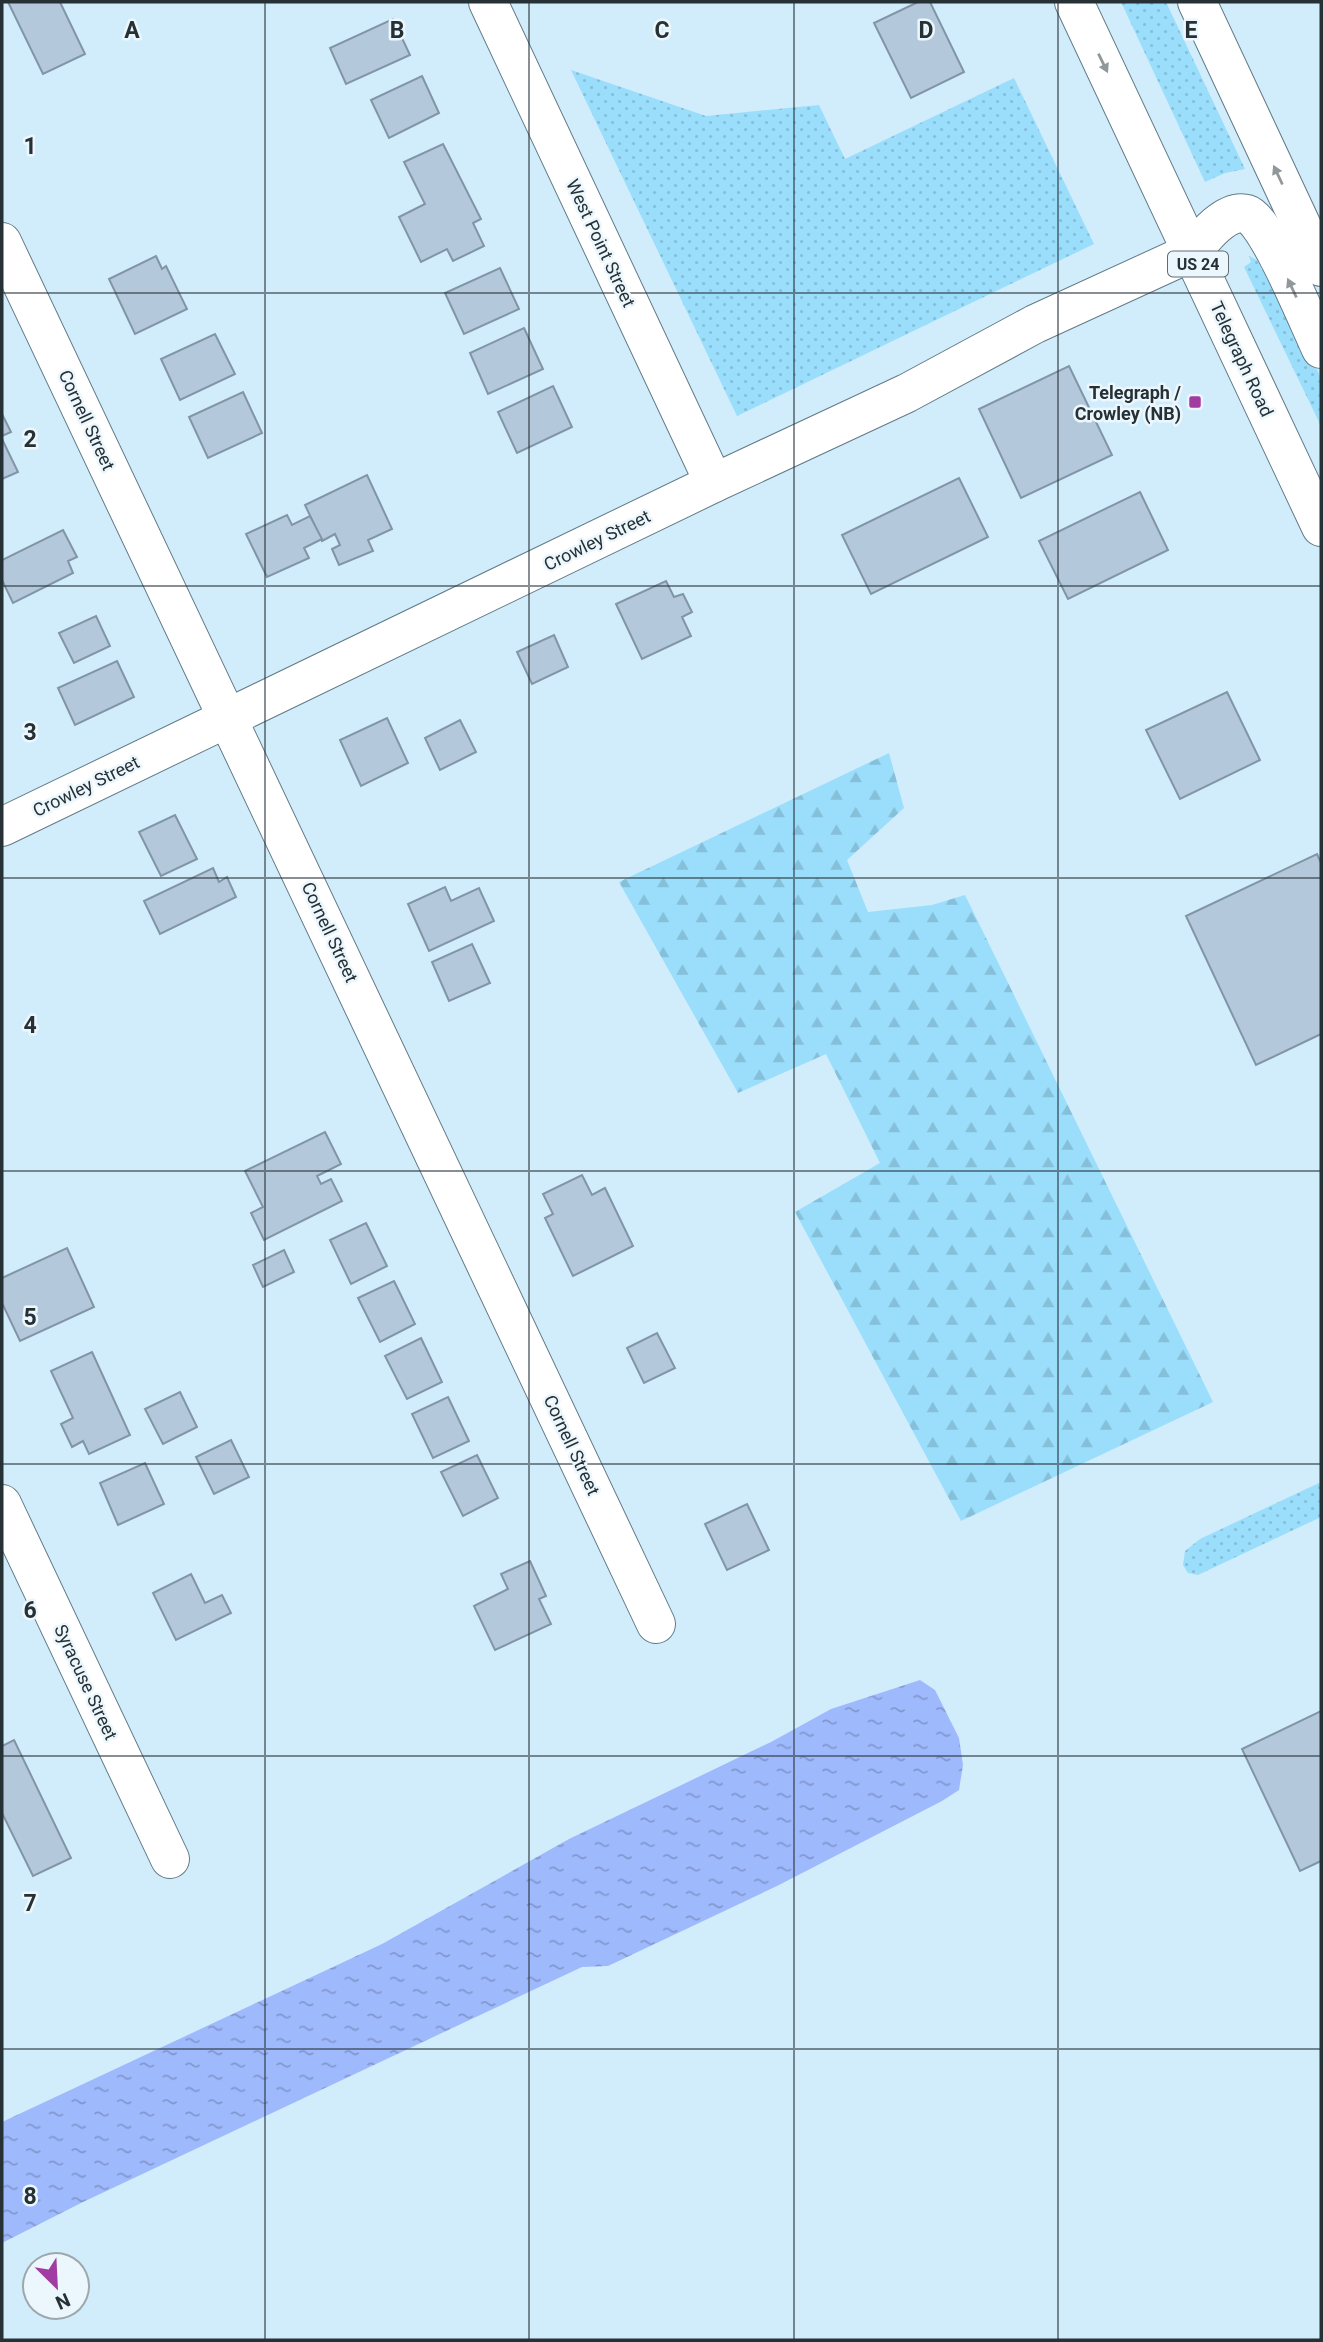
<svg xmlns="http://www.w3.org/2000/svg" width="1323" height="2342" font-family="Roboto,sans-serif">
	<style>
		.grass { fill: url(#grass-dots) }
		.forest { fill: url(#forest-firs) }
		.water { fill: url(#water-ripples) }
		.building { fill: #b4c8dc; stroke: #8295a7; stroke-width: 2 }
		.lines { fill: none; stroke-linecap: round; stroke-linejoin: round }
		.minor-casing { stroke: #627b87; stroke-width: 40 }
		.major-casing { stroke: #627b87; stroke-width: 40 }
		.minor { stroke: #fff; stroke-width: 38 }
		.major { stroke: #fff; stroke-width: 38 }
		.oneway { fill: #92989a }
		.grid { fill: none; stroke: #263136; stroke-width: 2; stroke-opacity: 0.55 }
		.poi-dot { fill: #a13da2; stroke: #ecf7fd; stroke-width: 2.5 }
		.labels { text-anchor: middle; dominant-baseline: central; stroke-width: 5; stroke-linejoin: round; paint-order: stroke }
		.shield { fill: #ecf7fd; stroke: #616c72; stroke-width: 2 }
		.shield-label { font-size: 16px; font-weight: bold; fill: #263136 }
		.street-label { font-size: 18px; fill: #263136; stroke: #ecf7fd }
		.poi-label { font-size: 18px; font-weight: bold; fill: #263136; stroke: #ecf7fd; text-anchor: end }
		.grid-label { font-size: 23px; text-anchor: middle; font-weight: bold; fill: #263136; stroke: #ecf7fd; stroke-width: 5; stroke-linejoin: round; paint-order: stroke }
	</style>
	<defs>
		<pattern id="grass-dots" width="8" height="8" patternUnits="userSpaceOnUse" patternTransform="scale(1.75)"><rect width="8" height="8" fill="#9adefc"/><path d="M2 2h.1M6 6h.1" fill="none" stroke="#85bfd9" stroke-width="1.8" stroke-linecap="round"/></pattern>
		<pattern id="forest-firs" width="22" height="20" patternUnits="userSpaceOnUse" patternTransform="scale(1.75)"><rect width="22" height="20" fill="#9adefc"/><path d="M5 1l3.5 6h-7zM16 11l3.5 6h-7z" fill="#85bfd9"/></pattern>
		<pattern id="water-ripples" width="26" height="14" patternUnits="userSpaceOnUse" patternTransform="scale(1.75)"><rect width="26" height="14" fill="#9fb9fd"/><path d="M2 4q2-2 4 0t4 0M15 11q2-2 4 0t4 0" fill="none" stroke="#8197ce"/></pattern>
	</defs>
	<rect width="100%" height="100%" fill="#d1edfb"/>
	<g class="grass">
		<path d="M1121 2H1166L1245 169 1225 173 1205 182Z"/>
		<path d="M571 70 706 116 819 105 845 159 1014 78 1094 244 737 416Z"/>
		<path d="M1249 256 1257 260 1262 270 1269 267 1321 378V426L1244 267 1251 262Z"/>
		<path d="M1321 1482V1517L1198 1575 1188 1573 1183 1565 1185 1551 1200 1539Z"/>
	</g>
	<path class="forest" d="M889 753 904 808 847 860 868 912 932 905 965 895 1213 1402 961 1521 795 1212 880 1163 826 1054 738 1093 619 882Z"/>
	<path class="water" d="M920 1680 935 1690 959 1738 963 1765 959 1790 942 1801 777 1886 608 1966 582 1967 83 2202 2 2243V2122L382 1944 569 1839 771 1742 831 1709Z"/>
	<g class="building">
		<path d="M8 2H60L85 54 43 74Z"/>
		<path d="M918 2H930L964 72 911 98 874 23Z"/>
		<path d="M393 19 410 55 346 84 330 48Z"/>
		<path d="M422 76 439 113 389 138 371 100Z"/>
		<path d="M443 144 481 219 473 223 484 246 453 261 447 249 421 262 399 217 425 204 404 162Z"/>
		<path d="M156 256 162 269 166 266 187 309 135 334 109 279Z"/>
		<path d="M500 268 519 309 464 334 445 293Z"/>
		<path d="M524 328 543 369 488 394 470 353Z"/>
		<path d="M215 334 235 374 180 400 161 359Z"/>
		<path d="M1069 366 1112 455 1021 498 979 409Z"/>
		<path d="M553 386 572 427 517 453 498 412Z"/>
		<path d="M243 392 262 433 208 458 189 417Z"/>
		<path d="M2 414 11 432 2 436Z"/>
		<path d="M2 439 18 472 2 479Z"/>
		<path d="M367 475 392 529 368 540 373 551 339 565 332 549 340 545 335 534 322 541 305 505Z"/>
		<path d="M959 478 988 537 871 594 842 535Z"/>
		<path d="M1140 492 1168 550 1068 599 1039 541Z"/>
		<path d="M287 515 292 525 310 516 322 539 304 548 309 558 267 577 246 534Z"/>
		<path d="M63 530 77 557 68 561 73 573 13 603 2 580V560Z"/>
		<path d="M666 581 674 597 683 594 692 612 682 617 691 636 642 659 616 604Z"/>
		<path d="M96 616 110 646 74 663 59 633Z"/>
		<path d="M554 635 568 667 532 684 517 652Z"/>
		<path d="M117 661 134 697 75 725 58 688Z"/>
		<path d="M1227 692 1260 760 1180 799 1146 730Z"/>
		<path d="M387 718 408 763 361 786 340 740Z"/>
		<path d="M460 720 476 752 440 770 425 738Z"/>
		<path d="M175 815 197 859 161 876 139 832Z"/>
		<path d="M1317 854 1321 863V1034L1256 1065 1186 916Z"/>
		<path d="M213 868 219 882 227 877 236 897 160 934 144 901Z"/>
		<path d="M445 887 451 901 479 888 494 921 429 951 408 904Z"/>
		<path d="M472 944 490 983 449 1001 432 962Z"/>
		<path d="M325 1132 341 1164 317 1176 321 1184 331 1179 342 1201 264 1240 251 1213 263 1207 245 1171Z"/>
		<path d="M582 1175 592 1195 605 1188 633 1246 573 1276 545 1218 553 1214 543 1194Z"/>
		<path d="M366 1223 387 1266 351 1284 330 1240Z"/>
		<path d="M67 1248 94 1307 20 1341 2 1303V1278Z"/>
		<path d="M284 1250 294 1272 263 1287 253 1265Z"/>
		<path d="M394 1281 415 1324 380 1342 358 1298Z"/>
		<path d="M657 1333 675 1368 644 1383 627 1348Z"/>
		<path d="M421 1338 442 1382 407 1399 385 1356Z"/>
		<path d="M92 1352 130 1435 89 1454 83 1441 72 1447 61 1424 73 1418 51 1371Z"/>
		<path d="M180 1392 197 1427 163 1444 145 1409Z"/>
		<path d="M448 1397 469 1441 433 1458 412 1414Z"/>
		<path d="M231 1440 249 1477 214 1494 196 1457Z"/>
		<path d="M477 1455 498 1498 463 1516 441 1472Z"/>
		<path d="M145 1463 164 1504 118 1525 100 1483Z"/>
		<path d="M747 1504 769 1550 727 1570 705 1524Z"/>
		<path d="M530 1561 546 1596 539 1599 551 1624 495 1650 474 1606 508 1589 501 1574Z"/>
		<path d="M191 1574 205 1603 222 1595 231 1613 176 1640 153 1593Z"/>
		<path d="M1321 1711V1861L1300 1871 1242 1749Z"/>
		<path d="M14 1740 71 1858 33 1876 2 1813V1746Z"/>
	</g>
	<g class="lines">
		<defs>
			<g id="minor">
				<path d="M488 2 714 483"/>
				<path d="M2 242 656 1624"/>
				<path d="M2 827 714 483 907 393 1035 324 1192 252"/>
				<path d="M2 1504 170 1859"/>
			</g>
			<g id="major">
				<path d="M1074 2 1321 527"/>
				<path d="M1197 2 1321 267"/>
				<path d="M1192 252C1203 238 1226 208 1247 214 1267 220 1310 326 1321 349"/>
			</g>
		</defs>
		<use href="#minor" class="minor-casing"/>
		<use href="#major" class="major-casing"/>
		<use href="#minor" class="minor"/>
		<use href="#major" class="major"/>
	</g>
	<defs><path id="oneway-solid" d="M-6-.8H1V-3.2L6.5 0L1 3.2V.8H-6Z" transform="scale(1.75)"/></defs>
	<g class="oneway">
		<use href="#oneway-solid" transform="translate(1103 63) rotate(64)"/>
		<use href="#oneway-solid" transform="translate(1278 175) rotate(-115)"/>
		<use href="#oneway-solid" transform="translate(1292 288) rotate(-115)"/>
	</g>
	<path class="grid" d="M265 2V2340M529 2V2340M794 2V2340M1058 2V2340M2 293H1321M2 586H1321M2 878H1321M2 1171H1321M2 1464H1321M2 1756H1321M2 2049H1321"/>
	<rect class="poi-dot" x="1188" y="395" width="14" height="14" rx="3.5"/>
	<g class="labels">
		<rect class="shield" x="1168" y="251.5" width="60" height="25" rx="5"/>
		<g class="shield-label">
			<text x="1198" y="264">US 24</text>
		</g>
		<g class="street-label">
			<text transform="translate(601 243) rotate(65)">West Point Street</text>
			<text transform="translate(1242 359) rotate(65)">Telegraph Road</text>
			<text transform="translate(87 420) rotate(65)">Cornell Street</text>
			<text transform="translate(597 540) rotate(-26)">Crowley Street</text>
			<text transform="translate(86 786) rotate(-26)">Crowley Street</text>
			<text transform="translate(330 932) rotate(65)">Cornell Street</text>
			<text transform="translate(572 1445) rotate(65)">Cornell Street</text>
			<text transform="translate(86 1682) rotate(65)">Syracuse Street</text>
		</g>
		<g class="poi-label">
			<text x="1181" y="392">Telegraph /<tspan x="1181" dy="21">Crowley (NB)</tspan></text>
		</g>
	</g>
	<g class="grid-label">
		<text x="132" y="38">A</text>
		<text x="397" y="38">B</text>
		<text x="662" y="38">C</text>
		<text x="926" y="38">D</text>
		<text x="1191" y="38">E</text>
		<text x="30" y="154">1</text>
		<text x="30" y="447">2</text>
		<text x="30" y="740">3</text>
		<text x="30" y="1033">4</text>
		<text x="30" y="1325">5</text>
		<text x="30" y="1618">6</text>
		<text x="30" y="1911">7</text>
		<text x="30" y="2204">8</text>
	</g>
	<rect width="1323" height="2342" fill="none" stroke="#263136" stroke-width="7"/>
	<g transform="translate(56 2286) rotate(156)"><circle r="33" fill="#ecf7fd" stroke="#9da8ad" stroke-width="2"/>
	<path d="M0-5L12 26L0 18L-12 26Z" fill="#a13da2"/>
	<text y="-10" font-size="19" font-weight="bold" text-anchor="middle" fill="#263136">N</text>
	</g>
</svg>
